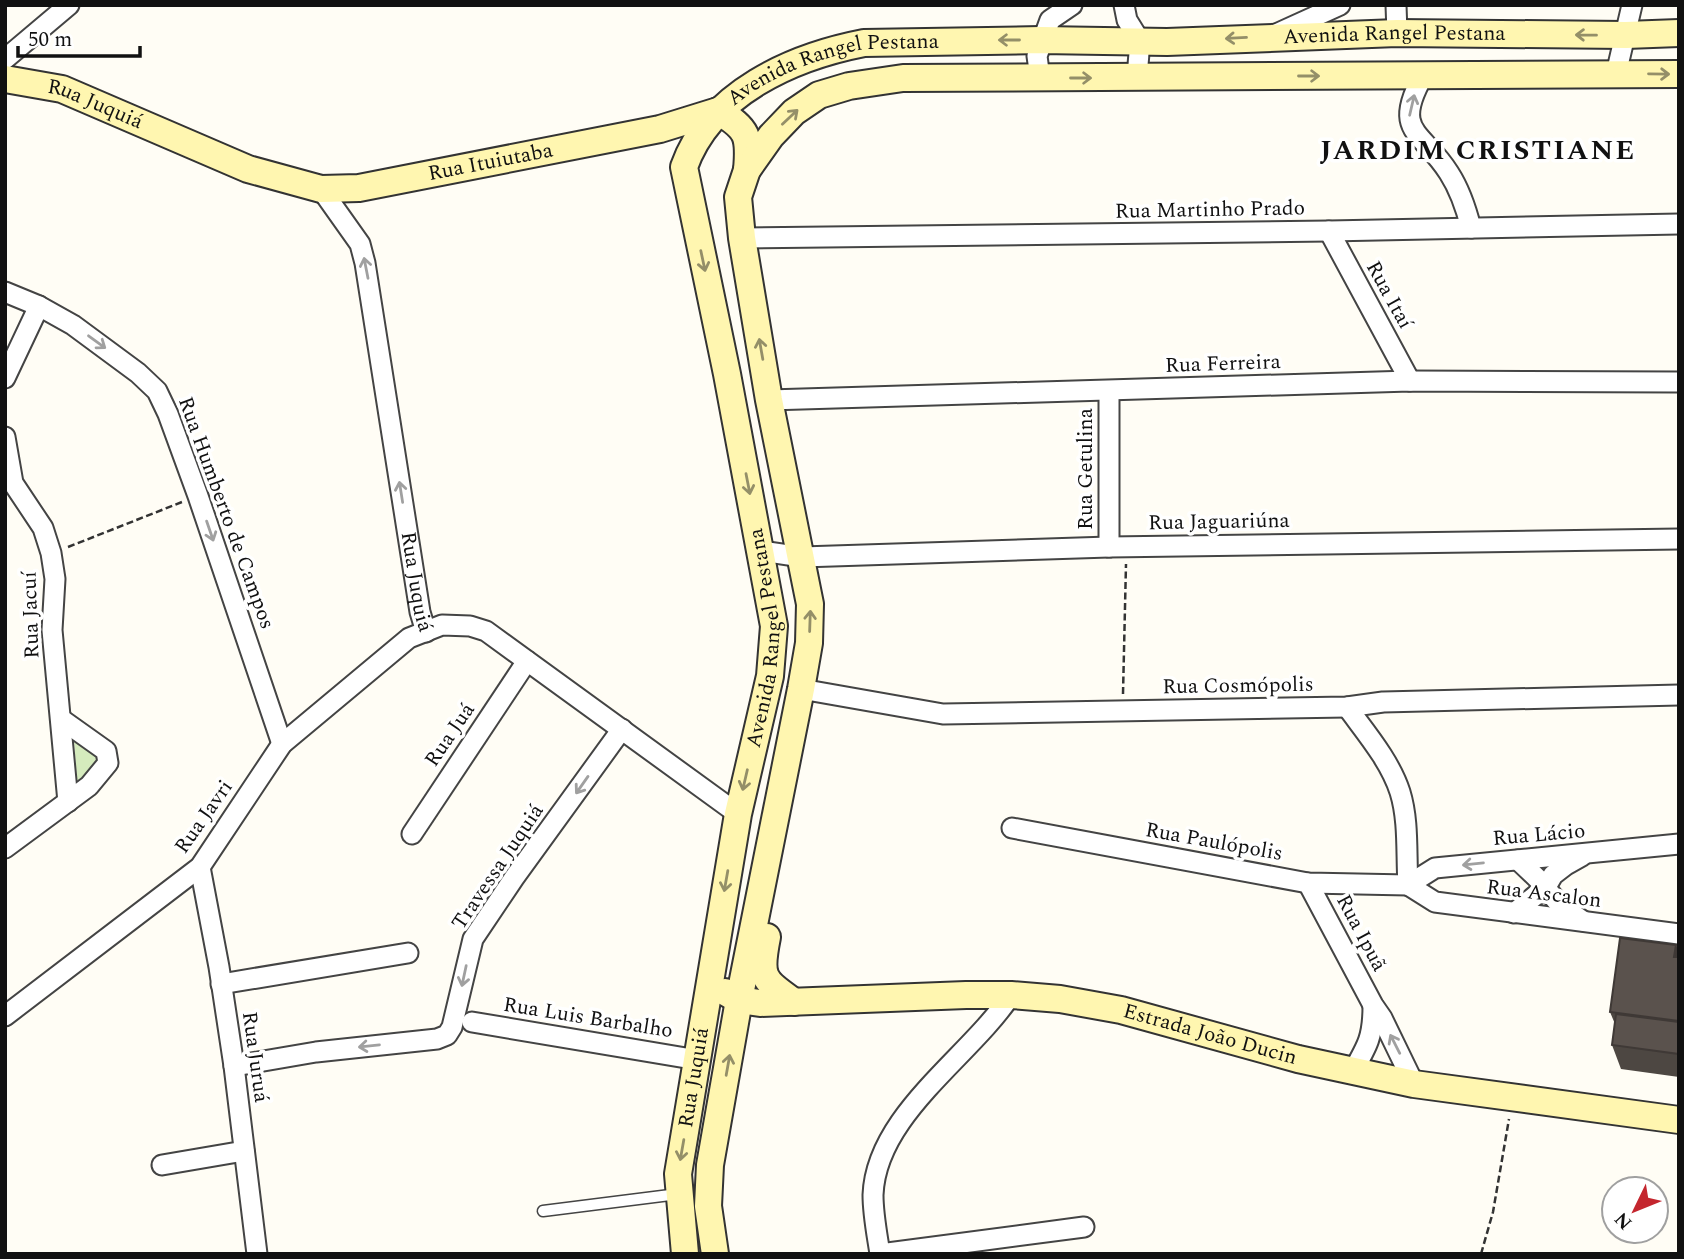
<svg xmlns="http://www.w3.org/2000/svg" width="1684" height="1259" font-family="Spectral,serif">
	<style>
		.green { fill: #d5ebbd }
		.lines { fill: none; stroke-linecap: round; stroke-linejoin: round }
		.lane-casing { stroke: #444; stroke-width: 13 }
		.street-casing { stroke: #444; stroke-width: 23 }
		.secondary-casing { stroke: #333; stroke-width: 30 }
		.path { stroke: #333; stroke-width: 2.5; stroke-dasharray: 7 3.5; stroke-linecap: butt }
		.lane { stroke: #fff; stroke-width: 10 }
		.street { stroke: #fff; stroke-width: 19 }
		.secondary { stroke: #fff6b0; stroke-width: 26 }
		.wall { fill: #4d4742 }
		.shaded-wall { fill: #3f3936 }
		.building { fill: #5a524d; stroke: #3f3936; stroke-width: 2 }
		.oneway { stroke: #948f68 }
		.oneway2 { stroke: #a0a0a0 }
		.labels { text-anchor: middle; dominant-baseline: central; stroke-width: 7; stroke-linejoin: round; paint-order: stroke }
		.street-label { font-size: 21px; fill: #111; stroke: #fff }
		.district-label { font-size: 28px; font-weight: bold; letter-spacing: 2px; fill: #111; stroke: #fff }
	</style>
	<rect width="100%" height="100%" fill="#fffdf5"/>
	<path class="green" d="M76 739 100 759 81 782 77 780 74 741Z"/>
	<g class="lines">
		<defs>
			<path id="lane" d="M543 1211 678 1194"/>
			<g id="street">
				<path d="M1124 5 1127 20 1140 41 1137 77"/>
				<path d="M1396 5 1397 33"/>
				<path d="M1274 35 1340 5"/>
				<path d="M5 59 69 5"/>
				<path d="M1616 74 1632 5"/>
				<path d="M1423 76C1391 133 1423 131 1449 173 1460 190 1466 208 1471 228"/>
				<path d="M1040 78 1037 56 1050 20 1072 5"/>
				<path id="s1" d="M321 189 360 244 365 263 420 612 426 632"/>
				<path d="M1329 231 1410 381"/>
				<path d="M742 238 1329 231 1679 224"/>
				<path d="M5 292 39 306 73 325 138 373 157 391 168 414 198 496 282 744"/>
				<path d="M5 378 39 306"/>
				<path d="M769 400 1410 381 1679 382"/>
				<path d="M5 437 13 483 43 528 51 553 55 579 52 630 68 802"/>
				<path d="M1109 547V391"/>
				<path d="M761 551 802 557 1109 547 1679 539"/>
				<path d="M801 689 943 714 1347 707 1383 702 1679 695"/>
				<path d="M1347 707C1366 733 1390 761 1400 792 1409 821 1406 854 1408 885"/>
				<path d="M1012 828 1308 883 1408 885"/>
				<path d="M412 834 527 661"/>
				<path d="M5 848 89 786 108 763 106 751 61 719"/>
				<path d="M1518 860 1539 880 1560 905 1583 921"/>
				<path d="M200 867 219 967 234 1066 257 1254"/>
				<path d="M1308 883 1373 1005 1382 1018 1414 1084"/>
				<path d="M1408 885 1435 902 1679 934"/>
				<path d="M1408 885 1435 868 1679 844"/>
				<path d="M1514 913 1546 887 1553 875 1566 865 1582 856"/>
				<path d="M221 984 408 953"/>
				<path d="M5 1016 200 867 282 744 409 638 442 625 470 626 486 631 738 814"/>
				<path d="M472 1022 698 1060"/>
				<path d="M234 1066 316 1052 437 1039 447 1035 452 1027 473 939 514 878 622 729"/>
				<path d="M1353 1071C1368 1045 1373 1036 1373 1006"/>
				<path d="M162 1165 244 1151"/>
				<path d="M880 1254C877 1234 873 1215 873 1195 876 1115 969 1058 1011 995"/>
				<path d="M880 1254 1084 1227"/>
			</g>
			<g id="secondary">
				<path id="s2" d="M5 79 62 89 248 169 321 189 359 188 660 129 718 111"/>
				<path d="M718 111C748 129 750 136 747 170"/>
				<path d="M767 937C759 977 762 979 794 1002"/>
				<path id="s3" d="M725 992 739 1000 760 1003 966 995H1011L1060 999 1121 1010 1298 1059 1414 1084 1679 1120"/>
				<path id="s4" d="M685 1254 678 1174 738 814 770 676 774 626 727 374 684 167C710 93 792 57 864 43L1041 40 1167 42 1397 33 1626 35 1679 33"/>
				<path d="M715 1254 708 1206 710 1165 739 1000 801 689 809 643 810 604 769 400 742 238 738 197 747 170 771 136 794 112 819 95 849 86 903 78 1679 74"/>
			</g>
		</defs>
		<use href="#lane" class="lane-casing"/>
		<use href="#street" class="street-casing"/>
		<use href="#secondary" class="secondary-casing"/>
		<g class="path">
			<path d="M68 547 182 502"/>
			<path d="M1123 694 1126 564"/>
			<path d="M1481 1254 1493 1212 1509 1119"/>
		</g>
		<use href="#lane" class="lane"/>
		<use href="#street" class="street"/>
		<use href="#secondary" class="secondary"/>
	</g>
	<path class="wall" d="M1676 945 1679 953V1077L1621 1069 1612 1045 1615 1024 1610 1012Z"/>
	<path class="shaded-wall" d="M1676 945 1679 953V969L1674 957Z"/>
	<g class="building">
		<path d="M1620 938 1676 945 1674 957H1679V1021L1610 1012Z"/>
		<path d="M1616 1014 1679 1022V1054L1612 1045Z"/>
	</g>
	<defs><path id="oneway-shaft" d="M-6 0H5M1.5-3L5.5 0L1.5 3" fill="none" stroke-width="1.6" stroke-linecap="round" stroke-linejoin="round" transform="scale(1.75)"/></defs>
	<g class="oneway">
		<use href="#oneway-shaft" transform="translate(1586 35) rotate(-179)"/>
		<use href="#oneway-shaft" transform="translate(1236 38) rotate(177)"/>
		<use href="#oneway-shaft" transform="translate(1009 40) rotate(180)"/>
		<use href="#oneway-shaft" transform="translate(1659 74) rotate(1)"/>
		<use href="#oneway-shaft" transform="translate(1309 76)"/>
		<use href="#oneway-shaft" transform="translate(1081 78)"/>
		<use href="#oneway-shaft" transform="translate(790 117) rotate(-43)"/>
		<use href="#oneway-shaft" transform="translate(703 261) rotate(78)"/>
		<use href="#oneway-shaft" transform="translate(761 349) rotate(-100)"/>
		<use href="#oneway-shaft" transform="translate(748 484) rotate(79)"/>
		<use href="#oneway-shaft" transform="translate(810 621) rotate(-88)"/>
		<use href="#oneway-shaft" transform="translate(745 780) rotate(103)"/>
		<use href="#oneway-shaft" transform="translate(726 881) rotate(100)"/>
		<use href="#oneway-shaft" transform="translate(728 1065) rotate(-80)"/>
		<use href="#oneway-shaft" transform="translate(682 1150) rotate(100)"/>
	</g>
	<g class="oneway2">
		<use href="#oneway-shaft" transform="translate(1412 105) rotate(-77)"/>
		<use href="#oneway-shaft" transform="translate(366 268) rotate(-101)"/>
		<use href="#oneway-shaft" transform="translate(97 342) rotate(36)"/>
		<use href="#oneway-shaft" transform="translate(401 492) rotate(-99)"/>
		<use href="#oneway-shaft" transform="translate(210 531) rotate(71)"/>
		<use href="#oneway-shaft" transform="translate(582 785) rotate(125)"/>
		<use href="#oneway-shaft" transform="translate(1473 864) rotate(174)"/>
		<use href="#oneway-shaft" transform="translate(464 976) rotate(102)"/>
		<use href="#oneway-shaft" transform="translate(1395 1044) rotate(-117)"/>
		<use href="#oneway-shaft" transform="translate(369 1046) rotate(174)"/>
	</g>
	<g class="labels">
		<g class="street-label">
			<text stroke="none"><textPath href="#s4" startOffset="1864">Avenida Rangel Pestana</textPath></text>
			<text stroke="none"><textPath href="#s4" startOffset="1297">Avenida Rangel Pestana</textPath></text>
			<text stroke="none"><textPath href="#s2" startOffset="94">Rua Juquiá</textPath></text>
			<text stroke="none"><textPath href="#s2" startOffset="508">Rua Ituiutaba</textPath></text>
			<text transform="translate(1210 210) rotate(-1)">Rua Martinho Prado</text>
			<text transform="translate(1389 295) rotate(61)">Rua Itaí</text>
			<text transform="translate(1223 364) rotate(-2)">Rua Ferreira</text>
			<text transform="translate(1086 469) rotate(-90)">Rua Getulina</text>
			<text transform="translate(226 513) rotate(70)">Rua Humberto de Campos</text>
			<text transform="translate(1219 522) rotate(-1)">Rua Jaguariúna</text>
			<text stroke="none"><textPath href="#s1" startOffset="410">Rua Juquiá</textPath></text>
			<text transform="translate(31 615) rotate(-92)">Rua Jacuí</text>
			<text stroke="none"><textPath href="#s4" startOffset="625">Avenida Rangel Pestana</textPath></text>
			<text transform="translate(1238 686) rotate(-1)">Rua Cosmópolis</text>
			<text transform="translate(450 735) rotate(-56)">Rua Juá</text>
			<text transform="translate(204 817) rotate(-55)">Rua Javri</text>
			<text transform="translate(1539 835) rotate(-5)">Rua Lácio</text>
			<text transform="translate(1214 842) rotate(10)">Rua Paulópolis</text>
			<text transform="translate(498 867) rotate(-56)">Travessa Juquiá</text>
			<text transform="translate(1544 894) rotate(7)">Rua Ascalon</text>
			<text transform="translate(1361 933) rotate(62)">Rua Ipuã</text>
			<text transform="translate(588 1018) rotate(9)">Rua Luis Barbalho</text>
			<text stroke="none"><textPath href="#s3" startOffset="492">Estrada João Ducin</textPath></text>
			<text transform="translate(255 1057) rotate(82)">Rua Juruá</text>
			<text stroke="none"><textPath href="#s4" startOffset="178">Rua Juquiá</textPath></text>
		</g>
		<g class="district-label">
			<text x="1478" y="150">JARDIM CRISTIANE</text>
		</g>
	</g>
	<rect width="1684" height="1259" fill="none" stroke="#111111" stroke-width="14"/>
	<g transform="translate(1635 1210) rotate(227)"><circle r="33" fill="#ffffff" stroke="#a0a0a0" stroke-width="2"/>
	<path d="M0-5L12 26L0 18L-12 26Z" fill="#c4262e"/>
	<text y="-10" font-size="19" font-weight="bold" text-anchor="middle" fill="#111111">N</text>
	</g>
	<path d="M18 46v10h122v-10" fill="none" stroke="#111111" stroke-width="3.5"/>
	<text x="28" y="46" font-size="21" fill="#111111" stroke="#ffffff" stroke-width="5" paint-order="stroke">50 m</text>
</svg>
